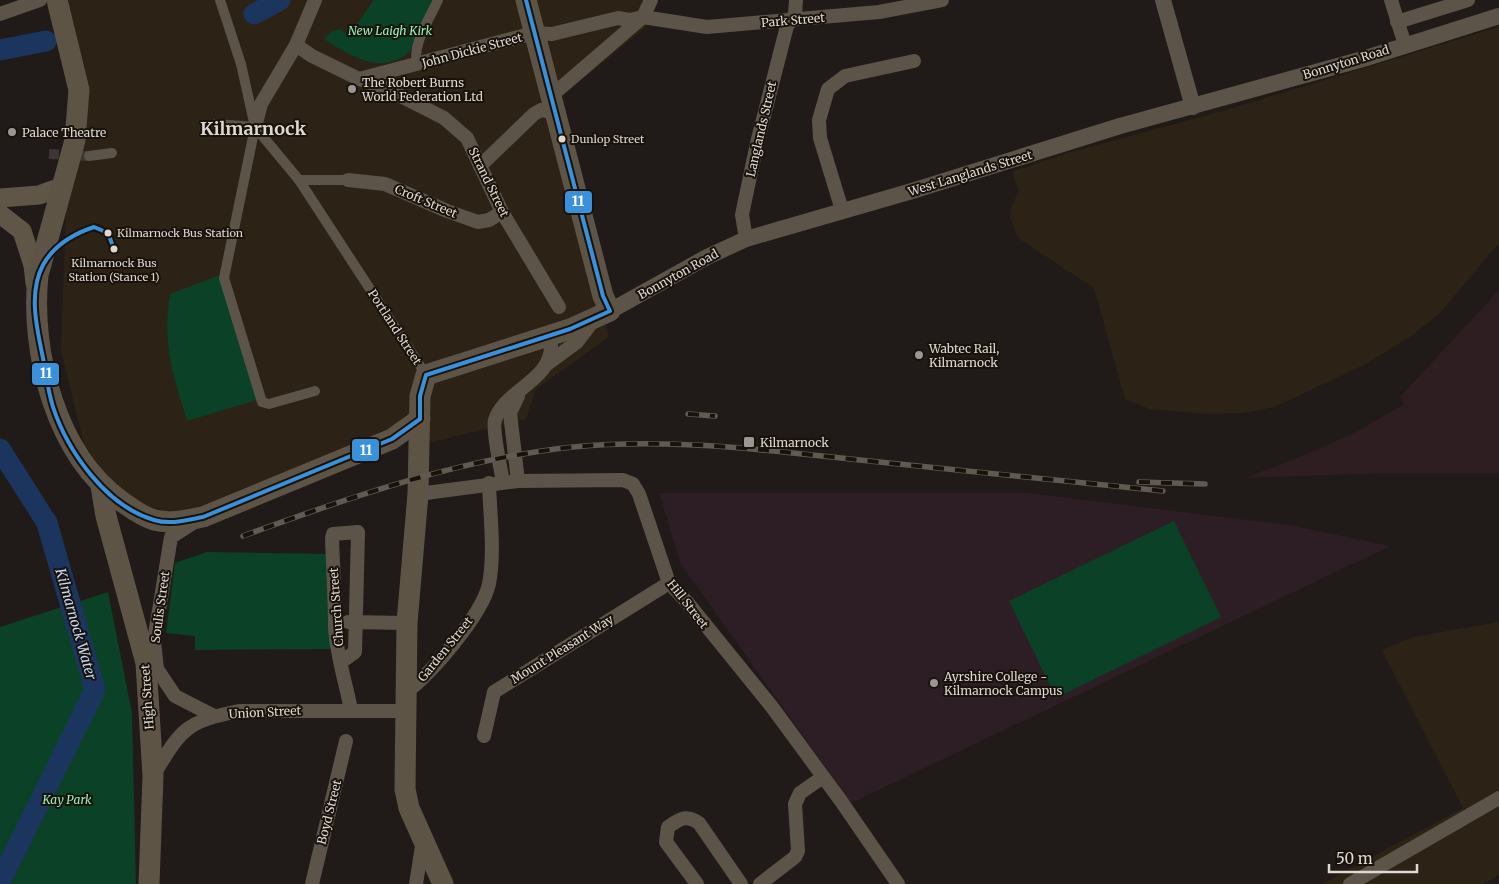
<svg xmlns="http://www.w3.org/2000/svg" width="1499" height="884" font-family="Merriweather,serif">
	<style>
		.built { fill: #2d2216 }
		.industrial { fill: #2e1e22 }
		.education { fill: #2d1e25 }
		.green { fill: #0b4127 }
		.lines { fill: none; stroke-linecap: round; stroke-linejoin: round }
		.river { stroke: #1b355e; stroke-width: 21 }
		.pedestrian-tunnel { stroke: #3c3734; stroke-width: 10; stroke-dasharray: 10 5; stroke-linecap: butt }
		.pedestrian { stroke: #5c5448; stroke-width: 10 }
		.minor { stroke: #5c5448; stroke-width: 14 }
		.tertiary { stroke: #5c5448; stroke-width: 16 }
		.secondary { stroke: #605648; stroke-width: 19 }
		.primary { stroke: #5e5446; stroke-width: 21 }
		.rail-casing { stroke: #615a52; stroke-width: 5.5 }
		.rail { stroke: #19120b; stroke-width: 4; stroke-dasharray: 11; stroke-linecap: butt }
		.bus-1-casing { stroke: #19120b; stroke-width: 8 }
		.bus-1 { stroke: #3a90db; stroke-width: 4 }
		.poi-dot { fill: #9c9692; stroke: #19120b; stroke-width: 2 }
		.bus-dot { fill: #ded8d3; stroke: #19120b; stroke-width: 2 }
		.labels { text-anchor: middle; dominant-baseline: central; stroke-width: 4; stroke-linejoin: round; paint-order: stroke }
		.bus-label { font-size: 11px; fill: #ded8d3; stroke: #19120b; text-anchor: start }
		.street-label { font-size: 12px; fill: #ded8d3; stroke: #19120b }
		.park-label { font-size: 12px; font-style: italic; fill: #96f2ba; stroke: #19120b }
		.poi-label { font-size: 12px; fill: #ded8d3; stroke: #19120b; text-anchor: start }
		.water-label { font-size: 14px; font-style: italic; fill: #c4d8f6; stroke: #19120b }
		.district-label { font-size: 18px; font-weight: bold; fill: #ded8d3; stroke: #19120b }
		.line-badge { stroke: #19120b; stroke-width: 2 }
		.badge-label { font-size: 14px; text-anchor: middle; font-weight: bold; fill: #fff }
	</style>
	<rect width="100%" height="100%" fill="#201b18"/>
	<g class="built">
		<path d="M61 0H647L650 24 559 98 609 337 536 389 526 419 432 442 407 420 314 462 180 516 142 511 102 471 84 444 61 351 66 205 87 86Z"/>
		<path d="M1499 27V243L1440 313 1410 337 1364 365 1274 407 1243 413 1209 414 1149 409 1125 399 1094 288 1018 238 1010 217 1011 207 1019 191 1012 172 1071 152 1223 111Z"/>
		<path d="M1499 622V875L1483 884H1322L1463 808 1382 650 1414 637Z"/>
	</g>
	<path class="industrial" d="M1499 290V473H1390L1244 478 1288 462 1354 433 1403 405 1400 397Z"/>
	<path class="education" d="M659 493H1027L1289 525 1390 546 851 803 681 564Z"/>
	<g class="green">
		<path d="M374 0H436C430 13 421 39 412 49 385 78 350 56 324 39L331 32 339 29 349 35Z"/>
		<path d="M220 275 257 400 187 421C173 373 162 346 170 294Z"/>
		<path d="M1174 521 1221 617 1056 698 1009 601Z"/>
		<path d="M207 552 330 554 334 649 195 650V636L166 633 175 563Z"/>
		<path d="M108 592 132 713 136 884H0V627Z"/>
	</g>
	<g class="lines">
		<g class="river">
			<path d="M254 14 280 0"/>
			<path d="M0 50 46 41"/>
			<path d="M0 449 47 523 95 690 0 882"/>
		</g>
		<path class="pedestrian-tunnel" d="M49 154 89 156"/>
		<g class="pedestrian">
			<path d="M220 0 241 64 255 127 224 278 262 402 269 404 315 391"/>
			<path d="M417 64C412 44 430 18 438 0"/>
			<path d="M216 124 255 127"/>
			<path d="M255 127 299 180 426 375"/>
			<path d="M89 156 112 153"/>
			<path d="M299 180H348"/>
		</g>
		<g class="minor">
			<path d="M1391 0 1405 45"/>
			<path d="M0 14 40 0"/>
			<path d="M1397 22 1468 0"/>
			<path d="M296 45 312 56 359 79 385 88 444 118 467 138 502 212 559 307"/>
			<path d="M359 79 534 33 552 34 618 18 629 20 643 17 707 27 879 12 942 0"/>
			<path d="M550 97 643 17 651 0"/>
			<path d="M255 127 261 104 296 45 315 0"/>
			<path d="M480 166 534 114 541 110 555 113"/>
			<path d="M348 180 385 184 447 211 478 222 489 220 502 212"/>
			<path d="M842 210 820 138 819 120 828 89 845 76 914 61"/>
			<path d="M746 239 742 215 744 205 758 139 787 26 795 14 796 0"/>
			<path d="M547 364 577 342 593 321"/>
			<path d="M518 481 510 413 518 396"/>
			<path d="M503 482C501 470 492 430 495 420 504 390 552 381 551 345L544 337"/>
			<path d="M418 494 518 481 623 480 633 484 639 494 669 583 687 602 772 707 841 801 898 884"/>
			<path d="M196 521 171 537 154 641 157 669 175 696 214 716"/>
			<path d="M348 622 407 623"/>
			<path d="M341 662 355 652 358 532 333 534 332 538C333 567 335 599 335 626 336 654 346 683 351 710"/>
			<path d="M405 693C431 674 482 615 489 584 495 552 490 516 489 483"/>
			<path d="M484 736 494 692 669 583"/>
			<path d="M153 776C181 730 184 722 239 711H405"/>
			<path d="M312 884 346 741"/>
			<path d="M416 884 423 840"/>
			<path d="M697 884 666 842 668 827C680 819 686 814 699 823L741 884"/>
			<path d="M760 884 795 857 798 851 795 804 800 793 823 777"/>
			<path d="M1350 884 1499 798"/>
		</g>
		<g class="tertiary">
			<path d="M1163 0 1193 107"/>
			<path d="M610 311 707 257 746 239 912 191 1120 126 1363 59 1499 16"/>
		</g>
		<g class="secondary">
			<path d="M0 198 39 195 61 187"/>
			<path d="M0 214 22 231 33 265 35 283"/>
		</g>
		<g class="primary">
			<path d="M57 0 79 90 75 140 38 275C30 353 56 454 121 501 131 508 141 516 154 520 170 524 187 520 203 517L392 439 420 419"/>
			<path d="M101 486 106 516 146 663 153 776 149 884"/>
			<path d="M443 884 409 808 405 789 407 623 418 494 420 396 426 375 570 329 610 311 603 296 526 0"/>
		</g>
		<defs>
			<g id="rail">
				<path d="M688 414 715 416"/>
				<path d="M1139 482 1205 484"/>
				<path d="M243 536C350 497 460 459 573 447 666 438 758 449 850 459 954 470 1058 480 1163 491"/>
			</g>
		</defs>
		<use href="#rail" class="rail-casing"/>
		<use href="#rail" class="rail"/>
		<defs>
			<path id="bus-1" d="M114 249 108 233 94 227C73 234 54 245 43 265 28 293 37 329 43 358 46 374 48 391 53 407 68 452 106 506 154 520 170 525 187 520 203 517L392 439 420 419V396L426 375 570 329 610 311 603 296 526 0"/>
		</defs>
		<use href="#bus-1" class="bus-1-casing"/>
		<use href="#bus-1" class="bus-1"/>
	</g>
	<g class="poi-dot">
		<circle cx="352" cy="89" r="5"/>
		<circle cx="12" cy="132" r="5"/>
		<circle cx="919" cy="355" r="5"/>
		<rect x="743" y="436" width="12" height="12" rx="2.5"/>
		<circle cx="934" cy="683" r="5"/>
	</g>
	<g class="bus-dot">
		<circle cx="562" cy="139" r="4.5"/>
		<circle cx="108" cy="233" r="4.5"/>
		<circle cx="114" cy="249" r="4.5"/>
	</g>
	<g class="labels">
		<g class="bus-label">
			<text x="571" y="139">Dunlop Street</text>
			<text x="117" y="233">Kilmarnock Bus Station</text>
			<text x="114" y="263" text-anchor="middle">Kilmarnock Bus<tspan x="114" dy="14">Station (Stance 1)</tspan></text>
		</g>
		<g class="street-label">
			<text transform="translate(793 20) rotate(-5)">Park Street</text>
			<text transform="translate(472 50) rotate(-15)">John Dickie Street</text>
			<text transform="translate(1346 62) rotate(-17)">Bonnyton Road</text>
			<text transform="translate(761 129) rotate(-77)">Langlands Street</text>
			<text transform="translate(970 173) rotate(-17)">West Langlands Street</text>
			<text transform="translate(489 182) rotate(64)">Strand Street</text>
			<text transform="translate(426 201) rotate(23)">Croft Street</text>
			<text transform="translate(678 274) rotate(-29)">Bonnyton Road</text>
			<text transform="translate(395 327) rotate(57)">Portland Street</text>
			<text transform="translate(688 604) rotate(52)">Hill Street</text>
			<text transform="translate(160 607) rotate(-82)">Soulis Street</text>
			<text transform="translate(336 607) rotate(-94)">Church Street</text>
			<text transform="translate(445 649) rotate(-51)">Garden Street</text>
			<text transform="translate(562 649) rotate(-32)">Mount Pleasant Way</text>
			<text transform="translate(147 697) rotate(-94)">High Street</text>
			<text transform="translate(265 712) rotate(-3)">Union Street</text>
			<text transform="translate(329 812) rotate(-76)">Boyd Street</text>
		</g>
		<g class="park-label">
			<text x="390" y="30">New Laigh Kirk</text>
			<text x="67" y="799">Kay Park</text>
		</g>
		<g class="poi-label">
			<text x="362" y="82">The Robert Burns<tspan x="362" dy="14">World Federation Ltd</tspan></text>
			<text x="22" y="132">Palace Theatre</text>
			<text x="929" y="348">Wabtec Rail,<tspan x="929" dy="14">Kilmarnock</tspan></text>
			<text x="760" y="442">Kilmarnock</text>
			<text x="944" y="676">Ayrshire College -<tspan x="944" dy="14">Kilmarnock Campus</tspan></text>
		</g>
		<g class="water-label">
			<text transform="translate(76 624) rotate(74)">Kilmarnock Water</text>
		</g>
		<g class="district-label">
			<text x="253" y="128">Kilmarnock</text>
		</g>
	</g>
	<g class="line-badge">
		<rect x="564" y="190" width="29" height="24" rx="5" fill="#3a90db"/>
		<rect x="31" y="362" width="29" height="24" rx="5" fill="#3a90db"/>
		<rect x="351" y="438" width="29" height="24" rx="5" fill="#3a90db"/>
	</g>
	<g class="badge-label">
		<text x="578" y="206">11</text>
		<text x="46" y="378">11</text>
		<text x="366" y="455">11</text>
	</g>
	<path d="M1329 864v8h88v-8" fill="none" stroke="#ded8d3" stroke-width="2.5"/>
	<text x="1336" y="864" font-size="15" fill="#ded8d3" stroke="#19120b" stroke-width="4" paint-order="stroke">50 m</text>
</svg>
